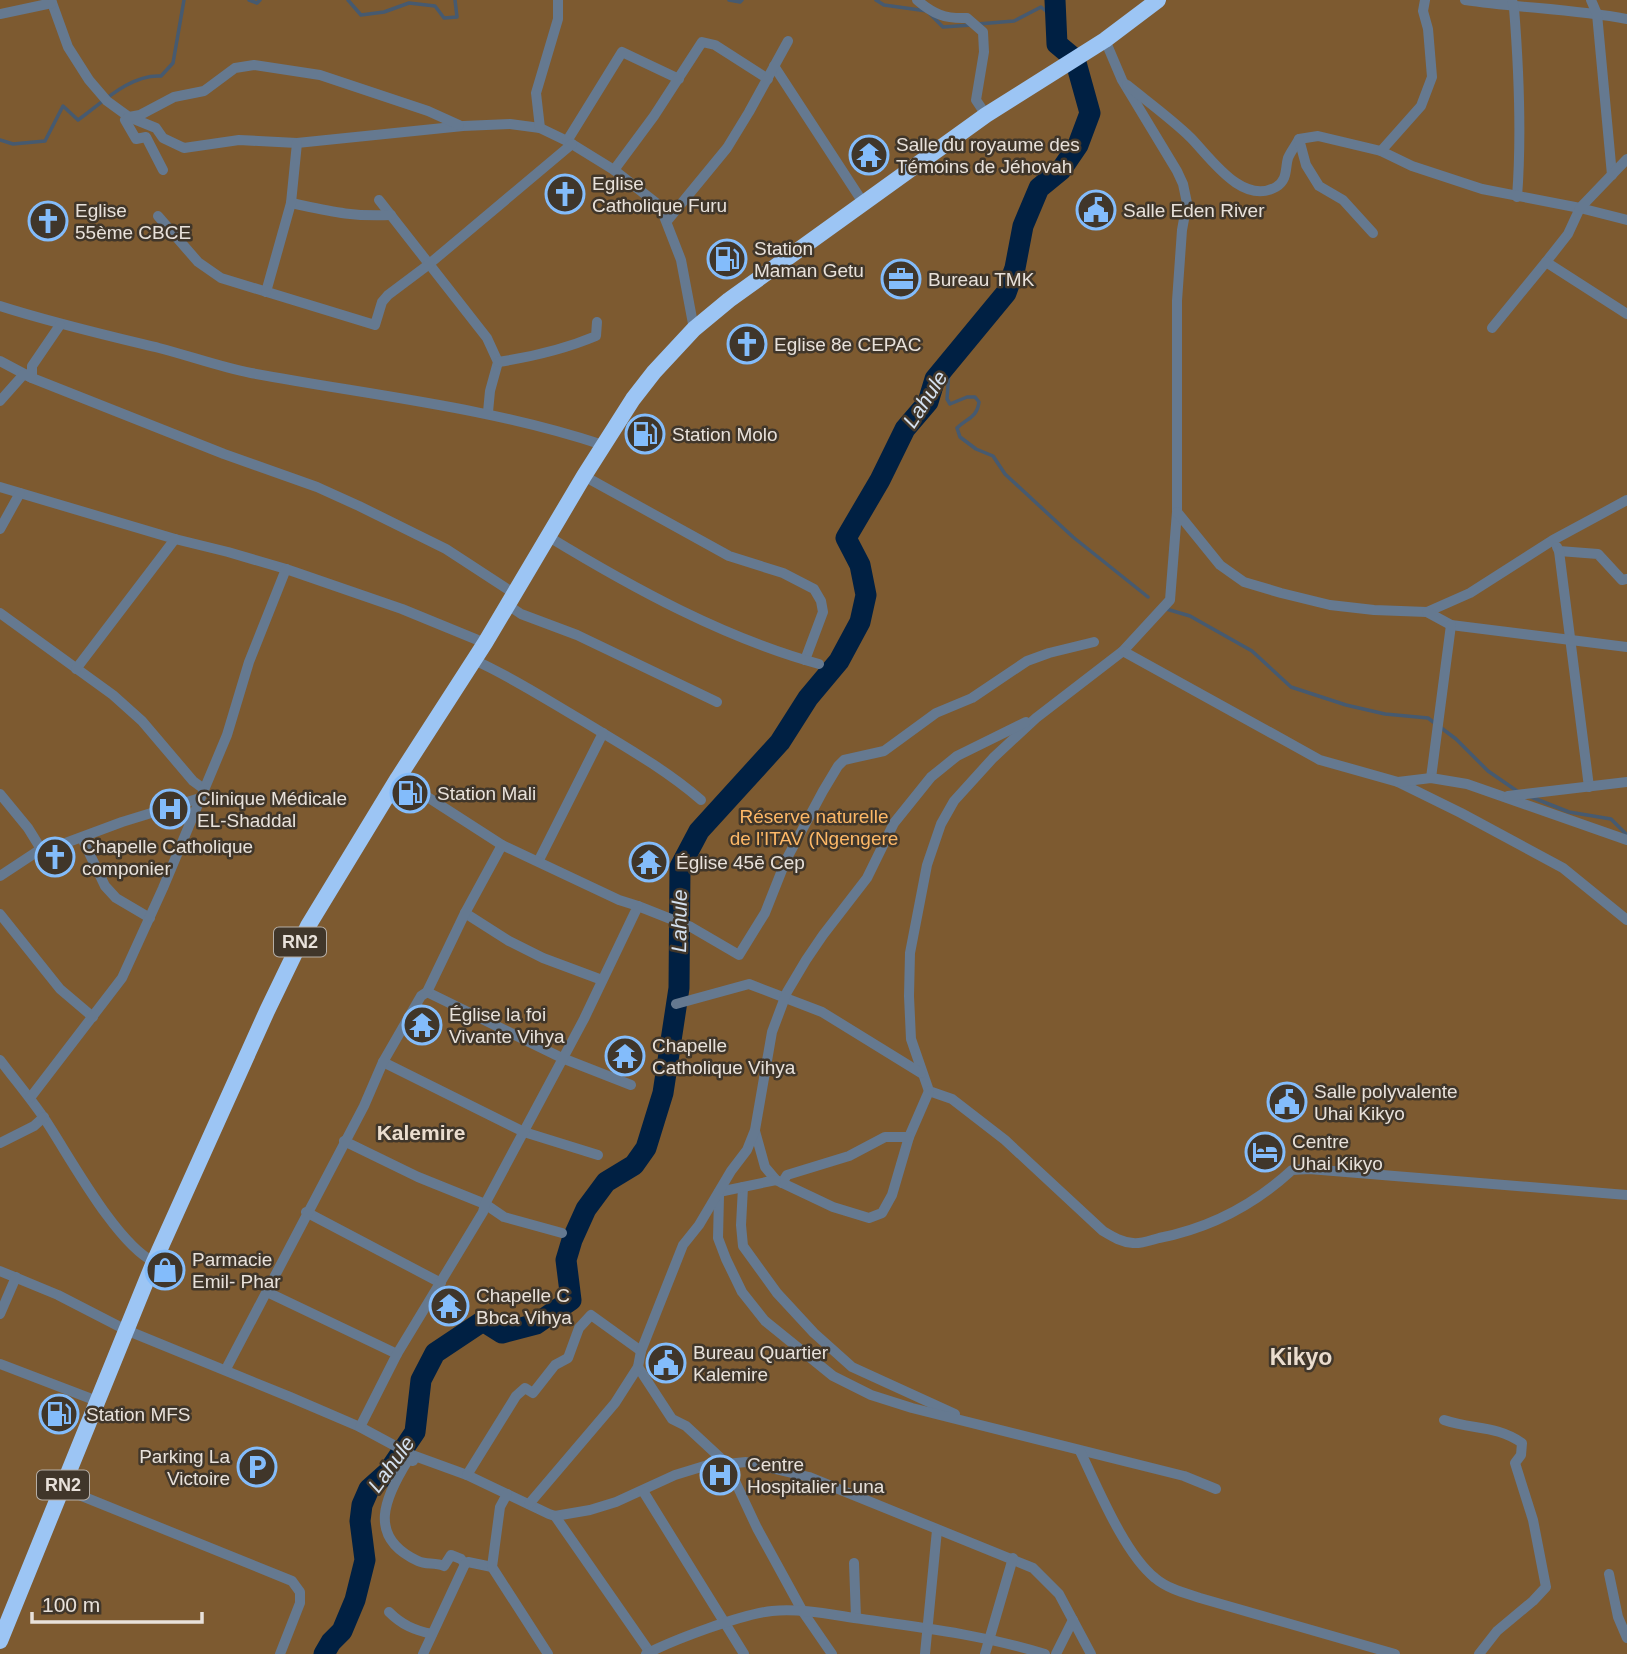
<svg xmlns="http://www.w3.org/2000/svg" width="1627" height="1654" font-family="Helvetica,sans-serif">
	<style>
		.green { fill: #7d5a30 }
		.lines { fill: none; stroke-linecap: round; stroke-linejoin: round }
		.stream { stroke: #465a70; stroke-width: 3.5 }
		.river { stroke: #002043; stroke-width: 21 }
		.minor { stroke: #657990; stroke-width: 10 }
		.trunk { stroke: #9cc5f4; stroke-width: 16 }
		.labels { text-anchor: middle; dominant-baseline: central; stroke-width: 5; stroke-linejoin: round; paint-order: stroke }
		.shield { fill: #40362a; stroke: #b6aea5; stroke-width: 2 }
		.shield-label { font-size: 18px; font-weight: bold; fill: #e8e1da }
		.poi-label { font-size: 19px; fill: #e8e1da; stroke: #40362a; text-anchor: start }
		.park-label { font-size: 19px; fill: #fdb867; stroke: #40362a }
		.water-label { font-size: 21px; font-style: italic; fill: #d4e1f0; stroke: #40362a }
		.neighbourhood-label { font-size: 21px; font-weight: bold; fill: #ebddce; stroke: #40362a }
		.quarter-label { font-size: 23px; font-weight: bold; fill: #ebddce; stroke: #40362a }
	</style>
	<rect width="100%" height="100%" fill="#40362a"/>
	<rect class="green" x="0" y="0" width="1627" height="1654"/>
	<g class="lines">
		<g class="stream">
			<path d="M249 0 257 3 260 0"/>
			<path d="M348 0 361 15 384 12 409 3 435 6 444 18 457 17 455 0"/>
			<path d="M729 0 740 2 742 0"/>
			<path d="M876 0 884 5 927 11 943 27 971 25"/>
			<path d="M978 24 1014 21 1041 7 1056 19"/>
			<path d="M0 140 13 144 45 141 63 106 78 120C102 103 130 74 161 76L173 63 184 0"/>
			<path d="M946 365 949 371 947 399 950 404 967 397H975L979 402C977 418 967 418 957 428L960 437 976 449 993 456 1005 474 1073 537 1148 597"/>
			<path d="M1163 608 1190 616 1252 651 1291 687 1346 705 1385 714 1428 718 1456 739 1488 771 1517 791"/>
			<path d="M1531 797 1569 812 1611 819 1627 835"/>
		</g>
		<path class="river" d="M324 1654 331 1642 342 1631 355 1600 365 1560 360 1521 362 1505 369 1489 388 1472 415 1432 421 1380 435 1353 483 1321 502 1333 536 1324 571 1300 566 1260 572 1240 586 1209 606 1182 634 1165 646 1148 663 1093 679 988 680 867 699 831 780 742 808 698 839 661 860 622 866 595 860 565 846 538 880 480 905 429 928 402 935 379 1006 293 1015 268 1023 226 1039 188 1061 170 1078 145 1090 113 1075 59 1057 44 1055 0"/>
		<g class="minor">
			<path d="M51 0 68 47 89 80 107 101 129 117 156 128 163 138 184 148 239 140 297 143 463 126 510 124 540 128 567 141 614 170 660 206 681 260 694 329"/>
			<path d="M917 0C933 14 945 19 967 18L983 32 984 52 976 100 986 115"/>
			<path d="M1465 0C1519 8 1573 9 1627 19"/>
			<path d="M1512 0 1514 8C1519 71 1522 133 1517 197"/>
			<path d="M1591 0 1597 14 1612 175"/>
			<path d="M0 14 52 3"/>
			<path d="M1105 40 1122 80 1177 171 1183 184 1187 203 1182 230 1177 301V512L1170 600 1123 651 1036 718 993 758 954 801 941 824 927 865 910 953 909 996 911 1039 929 1091 952 1099 1005 1140 1103 1231C1113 1237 1121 1242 1133 1243 1141 1244 1151 1240 1159 1238 1210 1228 1254 1205 1292 1170L1309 1169 1627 1195"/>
			<path d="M774 66 864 204"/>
			<path d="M1127 85C1148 102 1170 118 1190 137 1210 157 1242 206 1276 187 1288 180 1285 168 1288 158 1291 151 1296 145 1299 139L1318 136 1381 151 1412 166 1482 189 1580 208 1627 220"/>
			<path d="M540 128 536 93 558 19V0"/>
			<path d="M1299 139 1306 165 1319 186 1343 200 1373 233"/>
			<path d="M567 141 622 52 679 79"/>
			<path d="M1381 151 1421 106 1432 77 1428 29 1423 11 1425 0"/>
			<path d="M1627 159 1580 208 1568 234 1546 262 1627 314"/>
			<path d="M163 170 146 137 136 139 125 120 129 117 140 115 174 97 204 91 235 68 254 65 320 75 428 111 459 125"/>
			<path d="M614 170 654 116 702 42 715 45 768 79"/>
			<path d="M379 200 487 338 498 362 490 391 488 412"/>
			<path d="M291 203C329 211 351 217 391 215"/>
			<path d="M158 216 198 262 221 278 375 325 382 302 388 295 428 265 572 144"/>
			<path d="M667 221 727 148 749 112 788 41"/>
			<path d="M266 292 291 203 297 143"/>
			<path d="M0 306C53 323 105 335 159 348 190 356 220 367 251 373 369 395 489 407 603 445"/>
			<path d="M1492 328 1546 262"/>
			<path d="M0 361 32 378 224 454 317 487 359 506 446 549 515 594"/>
			<path d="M498 362C531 357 565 349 596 336L597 322"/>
			<path d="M0 401 24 374 32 378V366L60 325"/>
			<path d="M584 476 729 556 783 573 814 589 821 601 823 612 805 660"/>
			<path d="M0 487 175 539 228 552 286 569 402 609 485 643"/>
			<path d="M1177 512 1220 565 1244 582 1281 593 1330 605 1374 610 1427 612 1470 593 1553 540 1627 500"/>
			<path d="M0 529 20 493"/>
			<path d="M549 537C633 588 724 638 819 664"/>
			<path d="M1557 547 1559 551 1598 554 1622 580 1627 579"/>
			<path d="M1559 551 1589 787"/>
			<path d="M508 605 521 614 577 635 717 702"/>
			<path d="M1427 612 1451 625 1627 647"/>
			<path d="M0 613 113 695 142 721 193 781 204 789"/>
			<path d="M1123 651 1320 760 1398 782 1461 813 1563 868 1627 920"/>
			<path d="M474 660C512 677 547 700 583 721 624 746 665 769 701 800"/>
			<path d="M76 669 175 539"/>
			<path d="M1431 778 1451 625"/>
			<path d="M1398 782 1431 778 1467 784 1627 840"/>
			<path d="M0 794 28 828 41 849"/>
			<path d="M1508 796 1627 782"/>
			<path d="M82 838 105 886 116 898 150 918"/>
			<path d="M539 860 603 733"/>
			<path d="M0 876 41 849 52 848 122 822 200 798"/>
			<path d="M638 906 691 927 739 955 765 913 786 860 823 791 838 766 844 760 884 751 936 713 972 698 1027 661 1049 653 1094 642"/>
			<path d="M465 913 509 941 543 958 602 980"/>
			<path d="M0 914 60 989 93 1017"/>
			<path d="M427 992 562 1058 631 1085"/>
			<path d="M676 1004 749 984 822 1012 921 1073"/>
			<path d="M0 1060C15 1080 32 1100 46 1121 71 1159 116 1243 154 1262"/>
			<path d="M383 1062 524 1132 598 1155"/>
			<path d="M30 1098 122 978 163 888 227 735 249 662 286 569"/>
			<path d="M755 1131 765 1167 776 1180 833 1207 869 1218 882 1213 892 1195 909 1137 929 1091"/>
			<path d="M344 1141 418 1177 485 1204 504 1217 562 1233"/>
			<path d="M0 1143 34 1126 44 1117"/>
			<path d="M782 1183 787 1175 849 1156 885 1137H909"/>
			<path d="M743 1187 741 1225 743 1246 777 1293 814 1333 852 1367 955 1414"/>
			<path d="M719 1192 776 1180"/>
			<path d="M719 1196 718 1238 726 1259 742 1292 765 1321 833 1376 871 1395 912 1408 1184 1476 1216 1489"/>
			<path d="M306 1212 441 1283"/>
			<path d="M0 1271 58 1295 126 1330 290 1397 360 1427 412 1455 467 1475 549 1514 555 1516 590 1510 616 1502 675 1475 724 1460"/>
			<path d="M267 1292 397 1354"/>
			<path d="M0 1314 16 1277"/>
			<path d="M0 1364 97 1401"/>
			<path d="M638 1367 672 1419 686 1426 727 1464 757 1528 803 1612 832 1654"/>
			<path d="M226 1369 364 1106 383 1062 421 996 427 992 465 913 502 845"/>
			<path d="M1444 1420C1473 1430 1496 1425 1522 1443L1521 1455 1515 1463 1533 1520 1546 1587 1533 1601 1497 1631 1479 1654"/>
			<path d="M360 1427 397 1354 483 1212 485 1204 584 1019 638 906 619 900 502 845 398 778"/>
			<path d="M1080 1451C1098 1488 1124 1553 1155 1578 1168 1589 1185 1593 1200 1598L1395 1654"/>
			<path d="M415 1457 413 1461 408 1460C385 1497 366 1537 418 1561 426 1565 435 1562 444 1566L451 1555 461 1559 465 1564 468 1562 492 1567"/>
			<path d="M727 1464 746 1462 809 1477 1033 1568 1059 1594 1091 1654"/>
			<path d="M467 1475 516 1396 525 1388 533 1393 555 1365 568 1358 579 1328 591 1315 641 1351"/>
			<path d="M62 1488 292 1581 300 1592V1603L280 1654"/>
			<path d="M643 1491 744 1654"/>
			<path d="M507 1494 500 1507 492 1567 548 1654"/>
			<path d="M529 1504 615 1403 638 1367 641 1351 683 1245 699 1225 731 1171 747 1150 755 1130 772 1032 787 992 806 960 823 935 867 878 894 823 931 777 957 756 1026 722"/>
			<path d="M555 1516 651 1654"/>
			<path d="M854 1563 856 1618"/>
			<path d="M1609 1574 1618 1617 1627 1638"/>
			<path d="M389 1612C402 1625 414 1630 432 1634"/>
			<path d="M423 1654 465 1564"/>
			<path d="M646 1654C673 1640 742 1614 772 1611 801 1608 833 1615 862 1619 926 1628 983 1635 1045 1654"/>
			<path d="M925 1654 937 1530"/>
			<path d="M985 1654 1013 1558"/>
			<path d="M1056 1654 1073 1620"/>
		</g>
		<path class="trunk" d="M0 1641 154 1262 267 1011 308 926 398 778 485 643 584 476 633 399 654 372 694 329 729 300 986 115 1105 40 1158 0"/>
	</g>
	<defs>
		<symbol id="temple-ring" viewBox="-11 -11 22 22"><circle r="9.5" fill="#40362a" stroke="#83bcfb" stroke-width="1.5"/><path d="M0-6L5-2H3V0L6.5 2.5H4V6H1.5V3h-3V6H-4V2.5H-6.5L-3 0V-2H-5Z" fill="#83bcfb"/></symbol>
		<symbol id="church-ring" viewBox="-11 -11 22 22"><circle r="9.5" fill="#40362a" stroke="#83bcfb" stroke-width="1.5"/><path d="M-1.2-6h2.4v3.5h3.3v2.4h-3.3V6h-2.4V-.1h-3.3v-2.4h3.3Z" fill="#83bcfb"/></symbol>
		<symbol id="civic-ring" viewBox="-11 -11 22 22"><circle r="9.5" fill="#40362a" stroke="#83bcfb" stroke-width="1.5"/><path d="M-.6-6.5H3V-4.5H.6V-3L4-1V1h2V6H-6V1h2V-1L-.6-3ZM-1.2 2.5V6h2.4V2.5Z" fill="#83bcfb"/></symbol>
		<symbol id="fuel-ring" viewBox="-11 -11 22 22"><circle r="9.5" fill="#40362a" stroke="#83bcfb" stroke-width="1.5"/><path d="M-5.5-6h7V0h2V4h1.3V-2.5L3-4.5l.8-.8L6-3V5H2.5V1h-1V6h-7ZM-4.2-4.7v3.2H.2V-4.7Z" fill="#83bcfb"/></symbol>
		<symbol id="office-ring" viewBox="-11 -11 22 22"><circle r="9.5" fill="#40362a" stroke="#83bcfb" stroke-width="1.5"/><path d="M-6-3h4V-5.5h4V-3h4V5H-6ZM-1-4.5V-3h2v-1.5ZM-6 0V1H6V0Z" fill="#83bcfb"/></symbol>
		<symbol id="hospital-ring" viewBox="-11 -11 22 22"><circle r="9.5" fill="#40362a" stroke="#83bcfb" stroke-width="1.5"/><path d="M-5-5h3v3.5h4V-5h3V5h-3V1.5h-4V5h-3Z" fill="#83bcfb"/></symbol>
		<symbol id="hotel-ring" viewBox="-11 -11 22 22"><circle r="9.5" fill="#40362a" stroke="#83bcfb" stroke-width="1.5"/><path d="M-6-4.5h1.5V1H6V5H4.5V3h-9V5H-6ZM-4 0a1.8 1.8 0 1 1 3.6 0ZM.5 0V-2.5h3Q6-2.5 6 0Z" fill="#83bcfb"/></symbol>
		<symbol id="shop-ring" viewBox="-11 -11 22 22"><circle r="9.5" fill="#40362a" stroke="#83bcfb" stroke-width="1.5"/><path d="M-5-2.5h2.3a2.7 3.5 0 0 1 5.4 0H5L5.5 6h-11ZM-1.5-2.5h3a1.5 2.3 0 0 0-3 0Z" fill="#83bcfb"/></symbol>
		<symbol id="parking-ring" viewBox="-11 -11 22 22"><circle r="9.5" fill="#40362a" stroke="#83bcfb" stroke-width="1.5"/><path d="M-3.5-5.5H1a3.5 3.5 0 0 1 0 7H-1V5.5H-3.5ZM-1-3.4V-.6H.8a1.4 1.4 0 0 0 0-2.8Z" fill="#83bcfb"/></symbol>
	</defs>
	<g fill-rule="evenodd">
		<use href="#temple-ring" x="847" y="133" width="44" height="44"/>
		<use href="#church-ring" x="543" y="172" width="44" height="44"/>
		<use href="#civic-ring" x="1074" y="188" width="44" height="44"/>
		<use href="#church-ring" x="26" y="199" width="44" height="44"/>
		<use href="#fuel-ring" x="705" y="237" width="44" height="44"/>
		<use href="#office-ring" x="879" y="257" width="44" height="44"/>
		<use href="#church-ring" x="725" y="322" width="44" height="44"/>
		<use href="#fuel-ring" x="623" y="412" width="44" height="44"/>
		<use href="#fuel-ring" x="388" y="771" width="44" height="44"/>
		<use href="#hospital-ring" x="148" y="787" width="44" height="44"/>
		<use href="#church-ring" x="33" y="835" width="44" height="44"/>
		<use href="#temple-ring" x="627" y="840" width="44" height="44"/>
		<use href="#temple-ring" x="400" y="1003" width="44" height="44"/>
		<use href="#temple-ring" x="603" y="1034" width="44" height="44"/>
		<use href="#civic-ring" x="1265" y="1080" width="44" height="44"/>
		<use href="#hotel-ring" x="1243" y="1130" width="44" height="44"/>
		<use href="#shop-ring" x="143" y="1248" width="44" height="44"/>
		<use href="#temple-ring" x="427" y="1284" width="44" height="44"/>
		<use href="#civic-ring" x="644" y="1341" width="44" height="44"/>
		<use href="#fuel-ring" x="37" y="1392" width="44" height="44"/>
		<use href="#parking-ring" x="235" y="1445" width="44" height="44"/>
		<use href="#hospital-ring" x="698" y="1453" width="44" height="44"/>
	</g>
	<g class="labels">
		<g class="shield">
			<rect x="274" y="927.5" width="52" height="29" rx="5"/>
			<rect x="37" y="1470.5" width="52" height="29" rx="5"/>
		</g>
		<g class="shield-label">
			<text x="300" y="942">RN2</text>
			<text x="63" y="1485">RN2</text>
		</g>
		<g class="poi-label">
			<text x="896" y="144">Salle du royaume des<tspan x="896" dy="22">Témoins de Jéhovah</tspan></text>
			<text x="592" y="183">Eglise<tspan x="592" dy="22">Catholique Furu</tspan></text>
			<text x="75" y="210">Eglise<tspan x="75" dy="22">55ème CBCE</tspan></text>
			<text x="1123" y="210">Salle Eden River</text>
			<text x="754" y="248">Station<tspan x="754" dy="22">Maman Getu</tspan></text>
			<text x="928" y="279">Bureau TMK</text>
			<text x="774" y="344">Eglise 8e CEPAC</text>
			<text x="672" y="434">Station Molo</text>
			<text x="437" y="793">Station Mali</text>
			<text x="197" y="798">Clinique Médicale<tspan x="197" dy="22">EL-Shaddal</tspan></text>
			<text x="82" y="846">Chapelle Catholique<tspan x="82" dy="22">componier</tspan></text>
			<text x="676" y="862">Église 45ē Cep</text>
			<text x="449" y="1014">Église la foi<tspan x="449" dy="22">Vivante Vihya</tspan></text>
			<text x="652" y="1045">Chapelle<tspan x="652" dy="22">Catholique Vihya</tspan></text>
			<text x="1314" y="1091">Salle polyvalente<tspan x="1314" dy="22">Uhai Kikyo</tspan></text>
			<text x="1292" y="1141">Centre<tspan x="1292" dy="22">Uhai Kikyo</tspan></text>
			<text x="192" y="1259">Parmacie<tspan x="192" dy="22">Emil- Phar</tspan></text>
			<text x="476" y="1295">Chapelle C<tspan x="476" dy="22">Bbca Vihya</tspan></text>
			<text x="693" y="1352">Bureau Quartier<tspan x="693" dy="22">Kalemire</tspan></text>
			<text x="86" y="1414">Station MFS</text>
			<text x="230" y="1456" text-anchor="end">Parking La<tspan x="230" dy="22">Victoire</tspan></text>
			<text x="747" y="1464">Centre<tspan x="747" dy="22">Hospitalier Luna</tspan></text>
		</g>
		<g class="park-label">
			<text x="814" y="816">Réserve naturelle<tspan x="814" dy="22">de l'ITAV (Ngengere</tspan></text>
		</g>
		<g class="water-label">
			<text transform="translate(925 399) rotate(-57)">Lahule</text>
			<text transform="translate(679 921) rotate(-89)">Lahule</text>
			<text transform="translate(391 1464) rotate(-54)">Lahule</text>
		</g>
		<g class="neighbourhood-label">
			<text x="421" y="1132">Kalemire</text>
		</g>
		<g class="quarter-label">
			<text x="1301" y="1357">Kikyo</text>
		</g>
	</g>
	<path d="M32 1612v10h170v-10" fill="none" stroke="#e8e1da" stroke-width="3.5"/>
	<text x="42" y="1612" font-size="21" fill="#e8e1da" stroke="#40362a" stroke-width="5" paint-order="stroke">100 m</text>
</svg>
